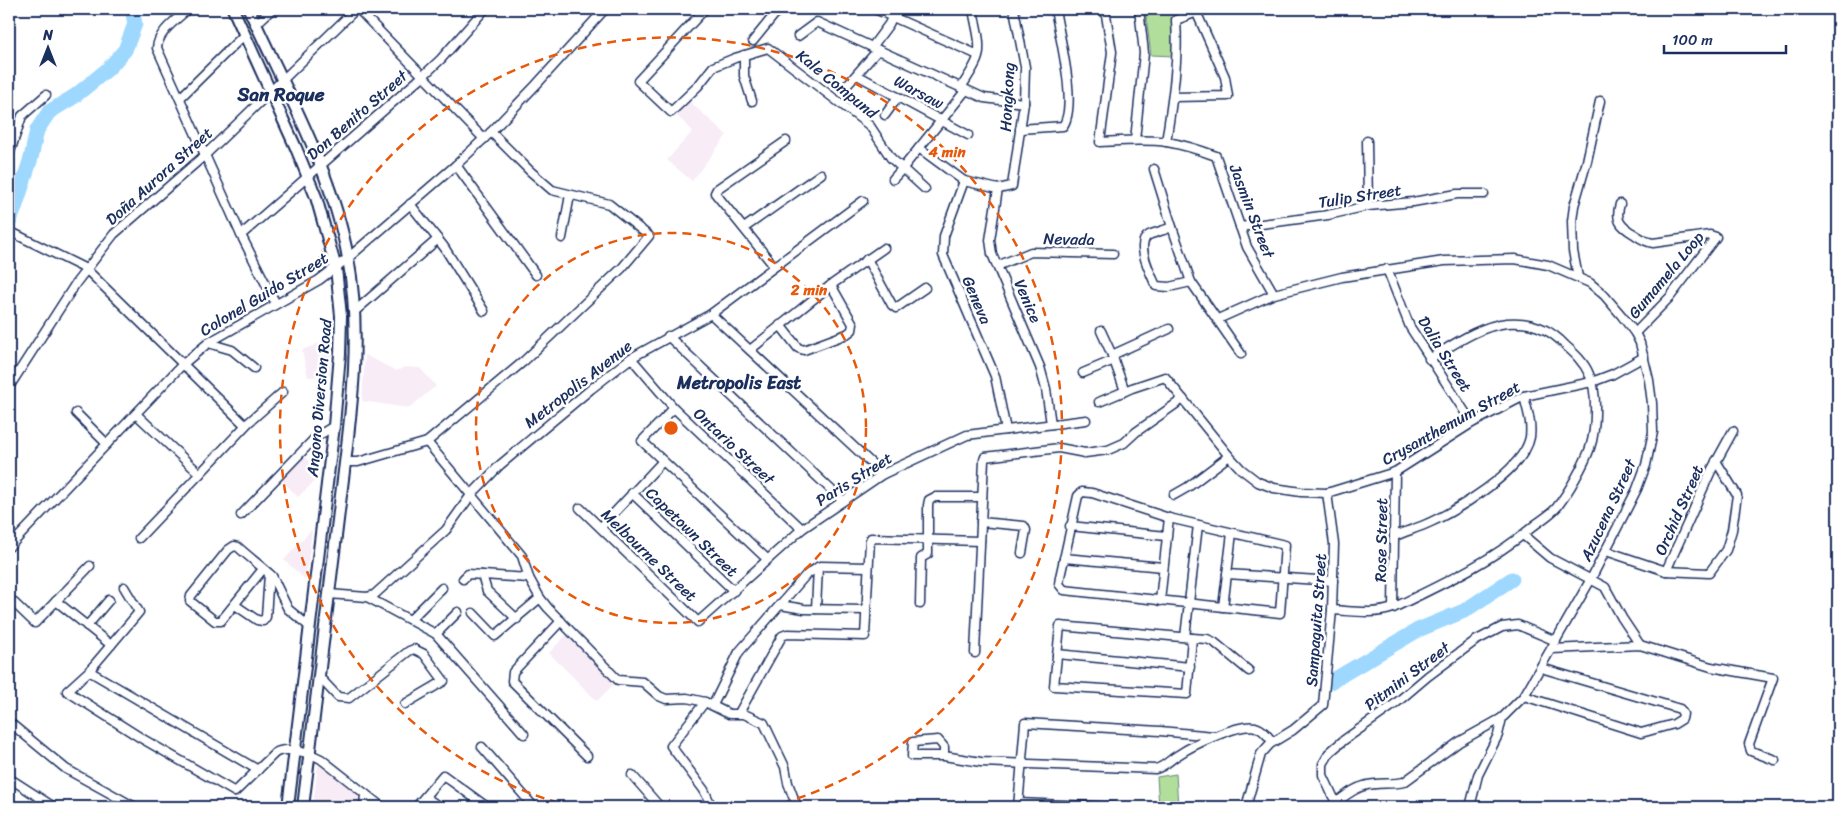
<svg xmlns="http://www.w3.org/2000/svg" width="1847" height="816" font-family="Sriracha,sans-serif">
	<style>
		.built { fill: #f8ecf7 }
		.green { fill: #b2de9c; stroke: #66867d }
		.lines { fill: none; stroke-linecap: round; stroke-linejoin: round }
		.river { stroke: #9ed8fe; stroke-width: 15 }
		.minor-casing { stroke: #1b2f5e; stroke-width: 11 }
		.major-casing { stroke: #1b2f5e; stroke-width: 14 }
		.minor { stroke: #fff; stroke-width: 8 }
		.major { stroke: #fff; stroke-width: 10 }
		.ring { fill: none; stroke: #e8590c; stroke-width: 2.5; stroke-dasharray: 9 6 }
		.labels { text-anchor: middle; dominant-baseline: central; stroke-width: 5; stroke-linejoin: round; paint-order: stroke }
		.street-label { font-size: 16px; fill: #1b2f5e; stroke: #fff }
		.neighbourhood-label { font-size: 18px; font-weight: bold; fill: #1b2f5e; stroke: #fff }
		.quarter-label { font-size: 19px; font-weight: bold; fill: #1b2f5e; stroke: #fff }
		.centre { fill: #e8590c; stroke: #fff; stroke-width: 2.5 }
		.ring-label { font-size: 15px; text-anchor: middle; font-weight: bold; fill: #e8590c; stroke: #fff; stroke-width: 5; stroke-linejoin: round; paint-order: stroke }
	</style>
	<rect width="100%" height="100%" fill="#fff"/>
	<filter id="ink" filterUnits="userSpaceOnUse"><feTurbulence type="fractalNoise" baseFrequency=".02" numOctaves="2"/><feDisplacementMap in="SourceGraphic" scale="10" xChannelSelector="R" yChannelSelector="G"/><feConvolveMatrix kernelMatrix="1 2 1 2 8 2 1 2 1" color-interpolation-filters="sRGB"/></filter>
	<g filter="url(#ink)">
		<g class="built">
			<path d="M689 101 727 135 692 181 667 160 693 131 676 115Z"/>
			<path d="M332 338 330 376 308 377 302 350Z"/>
			<path d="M365 355 397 371 404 367 420 368 436 386 409 408 362 401Z"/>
			<path d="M303 455 320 472 318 478 298 497 280 478Z"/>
			<path d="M312 529 306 580 284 560Z"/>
			<path d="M568 633 617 681 597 701 549 653Z"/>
			<path d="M318 763 362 796 360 807H313Z"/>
		</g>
		<g class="green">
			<path d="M1145 9H1191V10L1173 18 1175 56 1151 55Z"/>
			<path d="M1176 774 1178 807H1159L1157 777Z"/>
		</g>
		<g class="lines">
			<g class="river">
				<path d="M9 223 15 208 31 158 37 130 49 112 75 96 108 69 125 50 135 24 132 9"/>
				<path d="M1330 682 1418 630 1464 611 1512 579"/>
			</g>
			<defs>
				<g id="minor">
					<path d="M188 9C176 20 158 32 157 48L241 235 276 304"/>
					<path d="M358 9 484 139"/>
					<path d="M705 9 638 81 671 112 698 86 713 67 735 58 768 48 870 126 891 158 925 189"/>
					<path d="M875 9 978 55"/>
					<path d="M1105 9 1112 52 1100 142C1122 141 1145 139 1167 142 1184 145 1200 150 1216 156L1247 247 1274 294"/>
					<path d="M256 24 272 9"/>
					<path d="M798 36 817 22 984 98 1024 103"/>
					<path d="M753 41 779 9"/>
					<path d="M872 47 889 24 896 9"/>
					<path d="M744 55V76L752 101"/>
					<path d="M857 75 968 135"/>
					<path d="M848 84 878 50"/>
					<path d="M961 88C966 79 973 70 977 60 983 45 975 24 973 9"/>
					<path d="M1173 97 1228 96 1225 77 1195 9"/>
					<path d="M180 98 245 34"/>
					<path d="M885 115 898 97"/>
					<path d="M1020 129 1063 126C1078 105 1059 35 1055 9"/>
					<path d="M1135 140 1144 53 1139 9"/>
					<path d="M1367 141 1368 206"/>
					<path d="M1166 142C1172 102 1179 61 1176 20L1197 12"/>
					<path d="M919 148 964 181 998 189 1012 186 1024 103 1025 67 1014 9"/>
					<path d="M9 155 22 116 46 95"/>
					<path d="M456 165 536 275"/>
					<path d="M1154 169 1172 227 1191 282 1241 354"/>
					<path d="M893 179 902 169 966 90"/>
					<path d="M964 181 944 236 943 255 995 376 1006 430"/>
					<path d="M998 189 990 240 992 254 1040 367 1046 389 1051 424"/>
					<path d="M410 204 444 247 484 311"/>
					<path d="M1620 204C1615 220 1620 226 1634 234 1640 238 1645 242 1653 243L1710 235 1716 237 1670 297 1635 333"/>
					<path d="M1172 227C1165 230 1156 232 1149 235 1134 243 1151 274 1156 286L1169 287 1191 282"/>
					<path d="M1240 227 1328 215 1368 206 1413 202 1457 194H1484"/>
					<path d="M744 228 821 174"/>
					<path d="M9 231 86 269 245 425"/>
					<path d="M241 235 423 76 441 59 485 9"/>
					<path d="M562 238 570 195"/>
					<path d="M867 259 892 305 896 308 925 288"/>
					<path d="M774 266 715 193 717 189 786 141"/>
					<path d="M997 266 1031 252 1113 254"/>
					<path d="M1387 269 1410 327 1472 423"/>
					<path d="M1578 277 1573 251 1572 221 1574 206 1587 161 1600 101"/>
					<path d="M354 312 438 239"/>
					<path d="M711 314 883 474"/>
					<path d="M1218 319 1274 294 1342 277 1444 261 1515 259 1548 265 1590 283 1604 295 1622 316 1635 333 1640 343 1649 380 1652 403 1653 432 1646 465 1637 489 1591 579 1524 696 1502 718 1459 742 1404 782C1391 785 1377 782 1364 786 1351 789 1341 800 1330 807"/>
					<path d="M780 325 798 348 804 350 847 334 852 330 853 324 831 285"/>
					<path d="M1101 331 1112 355 1125 391"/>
					<path d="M668 336 843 501"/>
					<path d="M208 343 232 350 254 368"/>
					<path d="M750 350 831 285 884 248"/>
					<path d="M1112 355 1169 329"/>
					<path d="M631 358 674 408 802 529"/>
					<path d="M1083 373 1114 360"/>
					<path d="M9 387 76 283 114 234 205 155 356 9"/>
					<path d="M1099 402 1132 388 1165 377 1229 456 1241 469 1258 482 1274 488 1301 492 1327 493 1395 472 1472 423 1524 396 1592 382 1613 374 1644 357"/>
					<path d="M674 408 642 441 767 559"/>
					<path d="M76 413 107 444"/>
					<path d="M136 414 200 474"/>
					<path d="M427 442 522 556 529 578 540 598 548 608 618 680 643 682 659 696 666 699 687 698 705 702 729 714H744L764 723 785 767 788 783 797 807"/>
					<path d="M345 462H358L427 442 524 361 622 268 649 236 609 204 552 190 530 171 491 132"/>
					<path d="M1082 492 1092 493 1169 518 1285 545 1280 613 1064 590 1059 584 1060 577 1078 496Z"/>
					<path d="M632 493 734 591"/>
					<path d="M1174 495 1188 487 1229 456"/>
					<path d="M580 508 698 622 802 529 883 474 967 435 1086 420"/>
					<path d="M241 515 316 437 334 426"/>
					<path d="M981 522 1024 526 1026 530 1022 553"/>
					<path d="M1070 526 1166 536"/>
					<path d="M601 527 663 461"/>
					<path d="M1523 535 1550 558 1605 587 1622 618 1640 645"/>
					<path d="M1395 536C1404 532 1414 529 1424 525 1453 513 1524 471 1530 437 1532 422 1527 410 1524 396"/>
					<path d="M139 538 248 423 283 392"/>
					<path d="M9 547 182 365 208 343 319 280 348 258 456 165 491 132 536 85 605 9"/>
					<path d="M1606 551 1666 571 1711 471 1733 431"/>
					<path d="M1064 558 1163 567"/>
					<path d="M263 569 221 621H215L190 601 191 596 228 550 234 546 238 547C249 557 261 566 272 576L288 609 310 627"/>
					<path d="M1666 571 1709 573 1726 550 1732 530 1737 495 1716 461"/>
					<path d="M1227 574 1333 581"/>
					<path d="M482 575 487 591 517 619"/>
					<path d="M463 579 468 574 529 578"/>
					<path d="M124 587 139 612 89 671 67 691 141 738 235 792 275 753C286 746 310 753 321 759L382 807"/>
					<path d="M329 594 367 597 374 595 446 530 471 495 500 465 591 389 631 358 711 314 863 201"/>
					<path d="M367 597 436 634 524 734"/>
					<path d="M9 598 35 623 90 566"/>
					<path d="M56 601 111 645"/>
					<path d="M1160 601 1169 518"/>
					<path d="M920 604 921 558 928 554V505L929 500 935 497H982"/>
					<path d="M235 605 257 620 263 621 266 617 269 574"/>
					<path d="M780 605 804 609 866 610"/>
					<path d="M1223 607 1232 533"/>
					<path d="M1393 608 1395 472"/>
					<path d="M816 609 818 567"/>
					<path d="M1332 610C1352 611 1374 615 1393 608 1443 584 1494 560 1536 524 1543 519 1551 514 1557 507 1568 493 1584 465 1590 448 1596 430 1598 391 1589 374 1584 362 1574 353 1565 345 1550 329 1530 321 1507 323 1479 326 1453 345 1429 359"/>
					<path d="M473 613 495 636 540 598"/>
					<path d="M411 619 442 588"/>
					<path d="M561 621 513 672 512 681 587 756"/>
					<path d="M87 626 109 600"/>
					<path d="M1060 626 1192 638 1187 694 1054 686Z"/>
					<path d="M436 634 458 612"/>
					<path d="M1185 637 1198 525"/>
					<path d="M1192 638 1207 639 1214 642 1249 671"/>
					<path d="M1552 649 1640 645 1711 667 1773 678 1749 744 1751 751 1775 760"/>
					<path d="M975 653 984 460 985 457 1059 448 1085 453 1108 450 1124 443 1136 432 1183 399"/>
					<path d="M1057 654 1190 667"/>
					<path d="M89 671 258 770"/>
					<path d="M318 679 323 681 338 697 349 698 409 651 414 649 424 654 444 681 405 704"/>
					<path d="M1524 696 1641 733 1674 724 1682 719 1683 714 1680 709 1541 668"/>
					<path d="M705 702 671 746 704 790 712 807"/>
					<path d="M713 705 739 652 806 575 820 566 868 567"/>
					<path d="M739 713 782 636 787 634 865 636 870 540 871 538 980 541"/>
					<path d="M9 722 66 769 135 807"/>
					<path d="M482 747 534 807"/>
					<path d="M944 756V747L938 740 913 742 912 756H944L981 762 1155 769C1165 767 1169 760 1178 755 1191 746 1244 720 1258 728 1264 730 1268 737 1272 741"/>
					<path d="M632 775 660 807"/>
					<path d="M9 778 54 807"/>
					<path d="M425 797 440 807"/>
					<path d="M1018 803 1114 807"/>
					<path d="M1336 803 1323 775V764L1330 752 1344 740 1395 704 1428 676 1475 641 1502 627 1518 625 1556 641"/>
					<path d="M364 807 365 794"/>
					<path d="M416 807 443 775 487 807"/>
					<path d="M1018 807 1025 723 1160 731 1214 736"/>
					<path d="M1246 807 1261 754 1270 744 1293 730 1323 705 1332 610 1334 544 1327 493"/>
					<path d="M1470 807 1478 775 1498 735 1502 718"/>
				</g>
				<g id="major">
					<path d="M233 9 296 148 316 197 336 268 341 316 340 354 334 426 288 807"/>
					<path d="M249 9C285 89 332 170 348 258 364 344 348 434 338 520 326 616 315 712 303 807"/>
				</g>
			</defs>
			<use href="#minor" class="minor-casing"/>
			<use href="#major" class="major-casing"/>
			<use href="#minor" class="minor"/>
			<use href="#major" class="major"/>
		</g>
	</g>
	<g class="ring">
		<circle cx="671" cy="428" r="195"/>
		<path d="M573 807A391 391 0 1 1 769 807"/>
	</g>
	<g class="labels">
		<g class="street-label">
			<text transform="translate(837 84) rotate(39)">Kale Compund</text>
			<text transform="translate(919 92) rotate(28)">Warsaw</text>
			<text transform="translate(1007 97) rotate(-87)">Hongkong</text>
			<text transform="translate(357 115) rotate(-41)">Don Benito Street</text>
			<text transform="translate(159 176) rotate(-42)">Doña Aurora Street</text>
			<text transform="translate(1360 196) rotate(-9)">Tulip Street</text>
			<text transform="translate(1252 211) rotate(69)">Jasmin Street</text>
			<text transform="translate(1069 239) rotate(1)">Nevada</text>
			<text transform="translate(1666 275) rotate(-50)">Gumamela Loop</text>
			<text transform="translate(264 294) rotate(-31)">Colonel Guido Street</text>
			<text transform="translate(977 300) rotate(67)">Geneva</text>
			<text transform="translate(1028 301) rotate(67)">Venice</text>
			<text transform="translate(1445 354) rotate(58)">Dalia Street</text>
			<text transform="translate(578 384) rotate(-38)">Metropolis Avenue</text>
			<text transform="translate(319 398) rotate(-85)">Angono Diversion Road</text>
			<text transform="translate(1451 423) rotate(-29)">Crysanthemum Street</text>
			<text transform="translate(734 446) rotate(43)">Ontario Street</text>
			<text transform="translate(854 479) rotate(-32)">Paris Street</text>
			<text transform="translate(1608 510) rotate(-65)">Azucena Street</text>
			<text transform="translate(1679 510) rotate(-66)">Orchid Street</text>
			<text transform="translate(692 532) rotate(44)">Capetown Street</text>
			<text transform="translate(1381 540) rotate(-89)">Rose Street</text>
			<text transform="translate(649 555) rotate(44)">Melbourne Street</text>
			<text transform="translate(1316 620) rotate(-86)">Sampaguita Street</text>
			<text transform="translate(1407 676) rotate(-37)">Pitmini Street</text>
		</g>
		<g class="neighbourhood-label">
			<text x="739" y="383">Metropolis East</text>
		</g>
		<g class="quarter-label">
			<text x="281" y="94">San Roque</text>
		</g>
	</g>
	<circle cx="671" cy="428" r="8" class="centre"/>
	<g class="ring-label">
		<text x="947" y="157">4 min</text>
		<text x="809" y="295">2 min</text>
	</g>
	<rect width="1847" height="816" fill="none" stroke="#fff" stroke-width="30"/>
	<rect x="15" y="15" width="1817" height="786" fill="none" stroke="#1b2f5e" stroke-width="2" filter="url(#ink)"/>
	<g transform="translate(48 48)" stroke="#ffffff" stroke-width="4" paint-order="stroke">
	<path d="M0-4L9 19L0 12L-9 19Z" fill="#1b2f5e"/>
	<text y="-8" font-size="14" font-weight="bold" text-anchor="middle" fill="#1b2f5e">N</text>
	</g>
	<path d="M1664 45v8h122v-8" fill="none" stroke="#1b2f5e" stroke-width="2.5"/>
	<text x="1672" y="45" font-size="15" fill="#1b2f5e" stroke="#ffffff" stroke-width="4" paint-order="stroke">100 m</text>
</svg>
